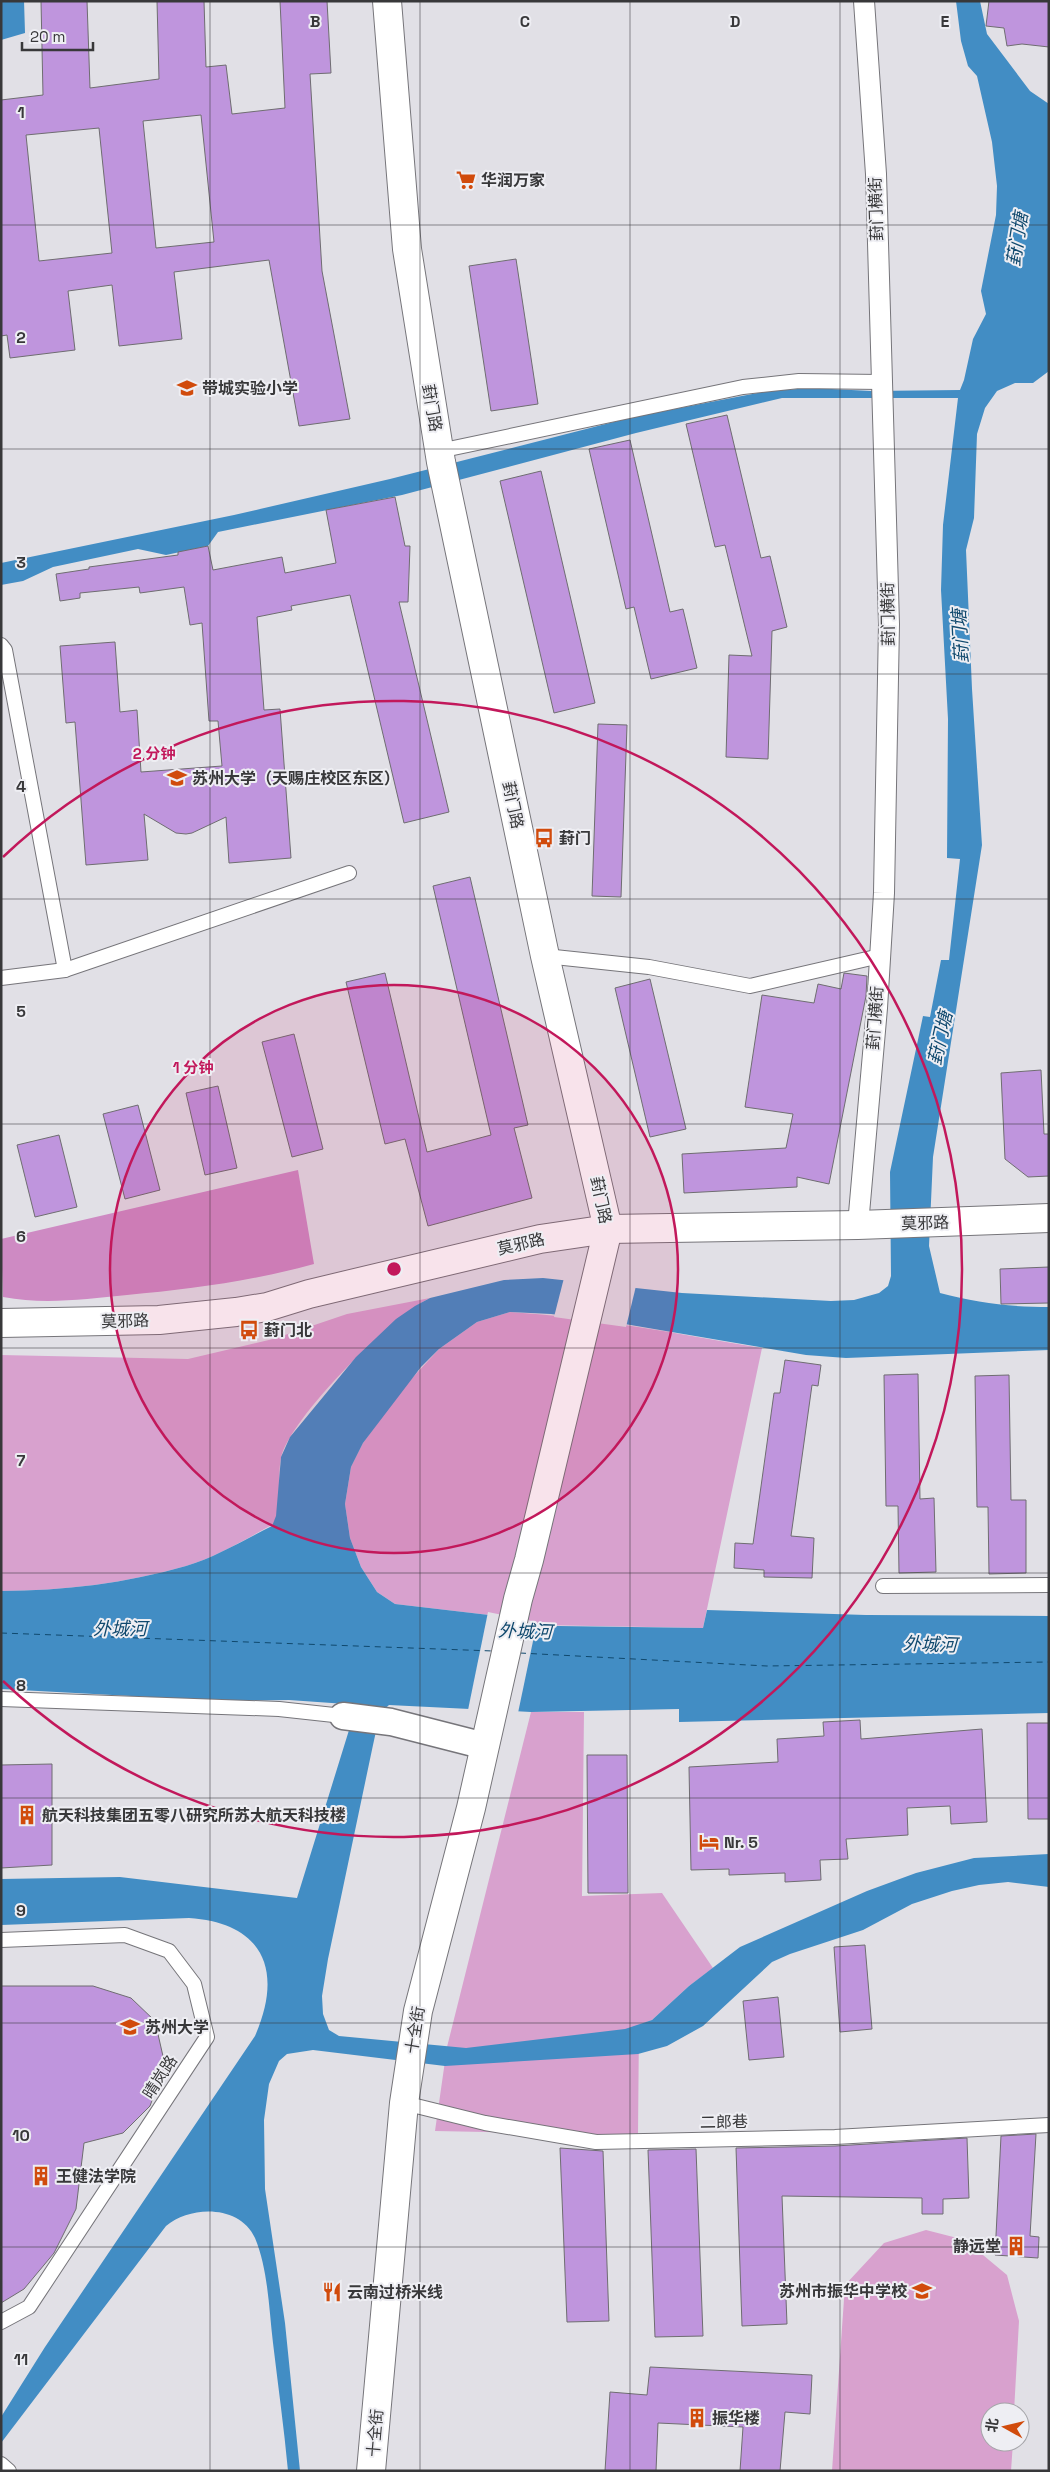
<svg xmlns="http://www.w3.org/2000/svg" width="1050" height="2472" font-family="'Space Grotesk','Noto Sans SC',sans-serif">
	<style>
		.green { fill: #d8a1ce }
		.forest { fill: #ce8ac3 }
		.water { fill: #428dc4 }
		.pier { fill: #e1e0e6 }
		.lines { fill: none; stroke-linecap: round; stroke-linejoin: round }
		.ferry { stroke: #10496e; stroke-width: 1; stroke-dasharray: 6 5; stroke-linecap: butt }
		.building { fill: #bf95dd; stroke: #6f6d71; fill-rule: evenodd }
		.service-casing { stroke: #76757a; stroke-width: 16 }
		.pedestrian-casing { stroke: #76757a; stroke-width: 22 }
		.minor-casing { stroke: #76757a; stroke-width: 29 }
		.secondary-casing { stroke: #76757a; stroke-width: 30 }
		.service { stroke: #fff; stroke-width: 14 }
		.pedestrian { stroke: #fff; stroke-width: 20 }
		.minor { stroke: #fff; stroke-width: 26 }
		.secondary { stroke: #fff; stroke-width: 28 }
		.grid { fill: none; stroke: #38383a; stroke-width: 1; stroke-opacity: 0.55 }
		.ring { fill: none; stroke: #c2185b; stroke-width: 2.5 }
		.labels { text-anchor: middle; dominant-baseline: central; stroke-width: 4; stroke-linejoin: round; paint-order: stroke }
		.poi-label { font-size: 16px; font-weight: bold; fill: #38383a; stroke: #eeeef3; text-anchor: start }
		.street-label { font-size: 16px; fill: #38383a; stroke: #eeeef3 }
		.water-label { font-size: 18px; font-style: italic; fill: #10496e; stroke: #eeeef3 }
		.grid-label { font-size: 16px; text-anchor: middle; font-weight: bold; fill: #38383a; stroke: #eeeef3; stroke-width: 4; stroke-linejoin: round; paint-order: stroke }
		.centre { fill: #c2185b; stroke: #eeeef3; stroke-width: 2.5 }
		.ring-label { font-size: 15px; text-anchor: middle; font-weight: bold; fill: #c2185b; stroke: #eeeef3; stroke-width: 4; stroke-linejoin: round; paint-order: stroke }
	</style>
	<rect width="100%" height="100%" fill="#e1e0e6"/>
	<g class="green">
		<path d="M430 1298C393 1315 289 1419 281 1458 277 1475 283 1513 272 1525 244 1540 216 1557 186 1566 127 1583 63 1591 1 1591V1355L188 1359 273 1339 347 1314Z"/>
		<path d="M510 1312C595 1317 678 1334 762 1348L703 1628 537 1625 489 1615 395 1604 377 1592 361 1567 350 1538 345 1504 351 1467 363 1443 403 1388 439 1349 477 1322Z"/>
		<path d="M531 1712H584L582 1896 662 1893 713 1968 689 1986 652 2020 639 2025 638 2135 435 2131 447 2047Z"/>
		<path d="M926 2230 965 2240 1007 2275 1019 2321 1014 2412H990V2442H1013L1011 2471H832L845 2285 884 2243Z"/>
	</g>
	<path class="forest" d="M298 1170 314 1264C252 1281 192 1289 127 1295 85 1299 45 1305 3 1297L1 1239Z"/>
	<g class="water">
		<path d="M1 1H24L25 33 1 40Z"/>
		<path d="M956 1H980L987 34 1030 91 1049 104V371L1033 383H1015L997 391 985 408 977 434 974 518 966 550 972 689 982 845 933 1157 929 1246 940 1293C977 1303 1011 1307 1049 1307V1350L846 1358 806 1355 613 1322 551 1314 510 1312 477 1322 439 1349 421 1367 363 1443 351 1467 345 1504 350 1538 361 1567 377 1592 395 1604 489 1615 537 1625 558 1626 703 1628 707 1610 866 1615 1049 1616V1713L679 1722V1709L531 1712 389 1705 380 1713 373 1745 328 1959 322 1996 323 2014 329 2030 339 2036 466 2048 625 2029 652 2020 689 1986 740 1947 867 1891 916 1873 974 1858 1049 1854V1887L1008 1882 979 1885 952 1891 912 1904 863 1930 790 1954 772 1962 703 2026 667 2046 638 2054 445 2066 313 2050 287 2054 279 2061 269 2084 264 2120 265 2189 285 2323 300 2471H288C284 2428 278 2385 273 2343 269 2309 268 2269 255 2238 240 2205 191 2205 166 2226L1 2443V2417L45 2347 255 2036C284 1970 263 1923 189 1918L1 1925V1879L120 1877 297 1898 354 1714 346 1704 289 1700 224 1701 1 1689V1591C63 1591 127 1583 186 1566 216 1557 244 1540 272 1526L276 1516 281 1457 290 1437 356 1357 396 1319 415 1306 430 1298 504 1280 543 1278 682 1293 831 1301 854 1300 879 1293 888 1286 891 1276 890 1172 923 1016 930 1017 941 960H949L960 859 947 858 948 719 941 590 943 525 958 398H782L636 433 402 495 218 532 208 546 166 555 138 549 53 567 23 581 1 585V563L234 515 390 479 633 417 721 400 768 391 812 388 871 391 960 390 964 380 973 339 986 314 981 291 996 215 997 186 992 142 977 76 968 66 961 41Z"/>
	</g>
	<g class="pier">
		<path d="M564 1278 636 1286 626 1327 554 1317Z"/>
		<path d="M488 1612 537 1622 518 1713 468 1710Z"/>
	</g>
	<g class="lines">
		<g class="ferry">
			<path d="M1 1633 493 1651"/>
			<path d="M520 1653 767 1666 1049 1662"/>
		</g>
	</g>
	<g class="building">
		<path d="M41 1H87L90 88 159 79 157 1H204L206 67 226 65 232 114 285 108 280 1H327L331 73 310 74 322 271 350 419 299 426 269 260 174 272 182 339 119 346 112 285 68 291 75 350 10 358 7 335 1 336V100L43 95ZM201 115 214 242 156 248 143 121ZM99 128 112 253 39 261 26 135Z"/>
		<path d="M989 1H1049V47L1022 44 1007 46 1004 28 986 26Z"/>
		<path d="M516 259 538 404 491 411 469 266Z"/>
		<path d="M727 415 761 558 770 556 787 627 772 631 768 759 726 757 729 655 752 656 725 545 715 547 686 424Z"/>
		<path d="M630 440 670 612 683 609 697 668 651 679 634 607 626 609 589 449Z"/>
		<path d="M541 471 595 703 554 713 500 481Z"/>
		<path d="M395 497 405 546H410L408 602H399L449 812 404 823 350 595 291 606 292 610 257 617 264 710 280 709 291 858 229 863 226 817 192 833 186 834 176 833 144 814 148 860 86 865 75 722 66 723 60 646 115 642 120 712 137 710 141 772 222 766 218 721H209L202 623 190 625 184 587 140 593 139 587 80 593V598L60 601 56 574 89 569V567L178 555V552L208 546 213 570 282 557 285 573 336 563 326 510Z"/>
		<path d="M598 724 627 725 621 897 592 896Z"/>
		<path d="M470 877 528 1125 514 1128 532 1198 428 1226 405 1139 385 1144 346 982 385 973 427 1152 491 1135 433 886Z"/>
		<path d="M844 973 867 976 866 996 829 1184 797 1177V1187L684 1193 682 1154 786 1148 793 1114 745 1107 762 995 814 1003 818 984 841 989Z"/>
		<path d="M650 979 686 1129 650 1137 615 988Z"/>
		<path d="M294 1034 323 1149 292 1157 262 1042Z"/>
		<path d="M1041 1070 1044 1134H1049V1176L1028 1177 1005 1159 1001 1073Z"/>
		<path d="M218 1086 237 1168 205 1175 186 1093Z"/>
		<path d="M138 1105 160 1190 125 1199 103 1114Z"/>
		<path d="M59 1135 77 1207 35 1217 17 1145Z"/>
		<path d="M1049 1267V1303L1001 1304 1000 1269Z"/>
		<path d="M785 1360 821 1365 818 1386 812 1385 791 1536 814 1538 812 1578 764 1577V1570L734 1568 735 1543 753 1544 774 1393H780Z"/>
		<path d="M918 1374 920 1499 934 1498 936 1572 899 1573 898 1506H886L884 1375Z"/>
		<path d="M1009 1375 1011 1500H1026V1573L989 1574 988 1507H977L975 1376Z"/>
		<path d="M860 1720 861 1739 982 1729 987 1822 951 1824 950 1806 907 1808 908 1835 846 1839 848 1859 820 1860 821 1880 785 1882V1873L729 1875V1869L691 1870 689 1767 778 1762 777 1739 824 1736 823 1722Z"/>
		<path d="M1027 1723H1049V1819H1028Z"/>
		<path d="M587 1755H627L628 1893H588Z"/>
		<path d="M52 1764V1865L1 1868V1765Z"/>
		<path d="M865 1945 872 2029 840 2032 834 1947Z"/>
		<path d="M1 1986H93L131 1998 155 2021 165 2065 150 2106 123 2133 84 2143 76 2209 54 2253 24 2289 1 2303Z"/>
		<path d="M778 1997 784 2057 749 2060 743 2001Z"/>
		<path d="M1036 2134 1030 2236 1039 2237 1038 2258 995 2255 1001 2136Z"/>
		<path d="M967 2138 969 2198 943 2199V2214H922V2198L782 2196 787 2324 742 2326 736 2148 835 2146Z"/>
		<path d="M560 2148 603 2151 609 2321 567 2322Z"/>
		<path d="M696 2149 703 2336 655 2337 648 2150Z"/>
		<path d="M650 2367 812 2375 810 2414 785 2412 780 2471H740L743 2427 658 2423 656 2471H605L610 2392 647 2395Z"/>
	</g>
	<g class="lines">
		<defs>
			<g id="service">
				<path d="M439 451 743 387 799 381 881 382"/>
				<path d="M1 645 5 650 65 970"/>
				<path d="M545 956 649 967 750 986 880 956"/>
				<path d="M1 978 65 970 349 873"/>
				<path d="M883 1586 1049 1585"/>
				<path d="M1 1699 279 1709 343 1716"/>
				<path d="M1 1940 125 1935 169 1951 194 1984 207 2037 29 2307 1 2322"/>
				<path d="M404 2103 485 2123 596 2142 835 2137 1049 2125"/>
				<path d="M1 2464 9 2471"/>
			</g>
			<path id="pedestrian" d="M858 1225 877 1008 884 893 889 624 876 174 864 1"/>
			<path id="minor" d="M343 1716 391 1722 485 1746"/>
			<g id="secondary">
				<path d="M1 1323 159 1320 236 1312 267 1307 309 1294 540 1239 608 1229 858 1225 1049 1218"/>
				<path d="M371 2471 404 2103 418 2011 471 1808 518 1599 529 1560 608 1229 545 956 441 462 407 249 387 1"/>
			</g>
		</defs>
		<use href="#service" class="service-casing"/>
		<use href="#pedestrian" class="pedestrian-casing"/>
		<use href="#minor" class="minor-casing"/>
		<use href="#secondary" class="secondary-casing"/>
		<use href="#service" class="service"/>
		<use href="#pedestrian" class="pedestrian"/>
		<use href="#minor" class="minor"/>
		<use href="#secondary" class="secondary"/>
	</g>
	<path class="grid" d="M210 1V2471M420 1V2471M630 1V2471M840 1V2471M1 225H1049M1 449H1049M1 674H1049M1 899H1049M1 1124H1049M1 1348H1049M1 1573H1049M1 1798H1049M1 2023H1049M1 2247H1049"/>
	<circle cx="394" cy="1269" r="284" fill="#c2185b" fill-opacity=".12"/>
	<g class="ring">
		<circle cx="394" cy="1269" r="284"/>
		<path d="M3 857A568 568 0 1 1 3 1681"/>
	</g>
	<defs>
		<symbol id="supermarket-bare" viewBox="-9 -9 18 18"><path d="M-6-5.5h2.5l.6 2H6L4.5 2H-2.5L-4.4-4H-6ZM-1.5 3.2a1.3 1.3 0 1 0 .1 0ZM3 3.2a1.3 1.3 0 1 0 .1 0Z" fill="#d14b0c" stroke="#eeeef3" stroke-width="2.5" paint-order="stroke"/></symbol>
		<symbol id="school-bare" viewBox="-9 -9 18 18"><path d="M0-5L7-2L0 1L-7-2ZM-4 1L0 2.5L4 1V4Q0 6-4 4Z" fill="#d14b0c" stroke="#eeeef3" stroke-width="2.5" paint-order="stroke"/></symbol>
		<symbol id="university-bare" viewBox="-9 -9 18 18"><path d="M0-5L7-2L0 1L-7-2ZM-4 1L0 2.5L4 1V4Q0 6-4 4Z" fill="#d14b0c" stroke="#eeeef3" stroke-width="2.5" paint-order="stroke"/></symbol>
		<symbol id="bus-bare" viewBox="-9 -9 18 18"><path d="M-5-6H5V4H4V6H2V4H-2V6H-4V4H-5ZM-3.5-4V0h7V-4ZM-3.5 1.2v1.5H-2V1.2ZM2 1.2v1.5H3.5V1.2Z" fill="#d14b0c" stroke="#eeeef3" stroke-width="2.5" paint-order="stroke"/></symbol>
		<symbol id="building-bare" viewBox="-9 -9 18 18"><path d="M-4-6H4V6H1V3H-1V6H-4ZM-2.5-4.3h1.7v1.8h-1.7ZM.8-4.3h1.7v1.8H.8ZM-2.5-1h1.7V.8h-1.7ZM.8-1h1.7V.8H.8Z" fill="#d14b0c" stroke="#eeeef3" stroke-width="2.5" paint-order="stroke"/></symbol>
		<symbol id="hotel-bare" viewBox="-9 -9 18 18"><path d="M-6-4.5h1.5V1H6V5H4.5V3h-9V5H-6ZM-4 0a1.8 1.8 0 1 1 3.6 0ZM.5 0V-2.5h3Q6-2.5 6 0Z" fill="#d14b0c" stroke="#eeeef3" stroke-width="2.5" paint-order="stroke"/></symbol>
		<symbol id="restaurant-bare" viewBox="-9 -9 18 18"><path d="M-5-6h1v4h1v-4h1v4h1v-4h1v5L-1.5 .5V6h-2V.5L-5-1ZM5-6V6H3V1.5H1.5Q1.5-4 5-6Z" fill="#d14b0c" stroke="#eeeef3" stroke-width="2.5" paint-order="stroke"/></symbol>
	</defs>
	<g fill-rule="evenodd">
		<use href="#supermarket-bare" x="452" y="166" width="28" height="28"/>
		<use href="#school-bare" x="173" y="374" width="28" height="28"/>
		<use href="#university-bare" x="163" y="764" width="28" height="28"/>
		<use href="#bus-bare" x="530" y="824" width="28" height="28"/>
		<use href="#bus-bare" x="235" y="1316" width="28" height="28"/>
		<use href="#building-bare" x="13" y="1801" width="28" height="28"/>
		<use href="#hotel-bare" x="695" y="1828" width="28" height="28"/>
		<use href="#university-bare" x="116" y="2013" width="28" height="28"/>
		<use href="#building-bare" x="27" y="2162" width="28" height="28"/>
		<use href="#building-bare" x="1002" y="2232" width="28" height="28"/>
		<use href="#school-bare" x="908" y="2277" width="28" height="28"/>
		<use href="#restaurant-bare" x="318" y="2278" width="28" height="28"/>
		<use href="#building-bare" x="683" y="2404" width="28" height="28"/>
	</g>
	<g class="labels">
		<g class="poi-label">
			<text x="481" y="180">华润万家</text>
			<text x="202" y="388">带城实验小学</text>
			<text x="192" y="778">苏州大学（天赐庄校区东区）</text>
			<text x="559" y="838">葑门</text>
			<text x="264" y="1330">葑门北</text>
			<text x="42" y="1815">航天科技集团五零八研究所苏大航天科技楼</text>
			<text x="724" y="1842">Nr. 5</text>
			<text x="145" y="2027">苏州大学</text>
			<text x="56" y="2176">王健法学院</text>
			<text x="1001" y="2246" text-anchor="end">静远堂</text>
			<text x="907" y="2291" text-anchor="end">苏州市振华中学校</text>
			<text x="347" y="2292">云南过桥米线</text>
			<text x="712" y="2418">振华楼</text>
		</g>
		<g class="street-label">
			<text transform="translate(876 209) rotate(-92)">葑门横街</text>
			<text transform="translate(432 408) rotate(80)">葑门路</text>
			<text transform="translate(888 614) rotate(-91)">葑门横街</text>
			<text transform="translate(513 805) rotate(78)">葑门路</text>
			<text transform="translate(875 1018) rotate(-86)">葑门横街</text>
			<text transform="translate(601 1200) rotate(78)">葑门路</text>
			<text transform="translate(925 1223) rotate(-2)">莫邪路</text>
			<text transform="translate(521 1244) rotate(-13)">莫邪路</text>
			<text transform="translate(125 1321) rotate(-2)">莫邪路</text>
			<text transform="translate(415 2030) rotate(-81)">十全街</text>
			<text transform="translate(160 2077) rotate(-57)">晴岚路</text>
			<text transform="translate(724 2122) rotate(-1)">二郎巷</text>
			<text transform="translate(375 2433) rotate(-85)">十全街</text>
		</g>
		<g class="water-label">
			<text transform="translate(1017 239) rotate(-81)">葑门塘</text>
			<text transform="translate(960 636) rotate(-93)">葑门塘</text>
			<text transform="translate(940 1038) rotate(-77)">葑门塘</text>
			<text x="120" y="1628">外城河</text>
			<text transform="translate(525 1631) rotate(2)">外城河</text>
			<text transform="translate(930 1644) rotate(2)">外城河</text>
		</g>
	</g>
	<g class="grid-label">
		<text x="315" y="27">B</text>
		<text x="525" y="27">C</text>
		<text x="735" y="27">D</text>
		<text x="945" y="27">E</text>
		<text x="21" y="118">1</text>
		<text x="21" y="343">2</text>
		<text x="21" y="568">3</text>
		<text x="21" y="792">4</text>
		<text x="21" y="1017">5</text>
		<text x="21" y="1242">6</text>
		<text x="21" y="1466">7</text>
		<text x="21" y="1691">8</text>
		<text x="21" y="1916">9</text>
		<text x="21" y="2141">10</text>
		<text x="21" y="2365">11</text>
	</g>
	<circle cx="394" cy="1269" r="8" class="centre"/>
	<g class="ring-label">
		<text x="154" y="759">2 分钟</text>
		<text x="193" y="1073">1 分钟</text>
	</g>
	<rect width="1050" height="2472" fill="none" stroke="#38383a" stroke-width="5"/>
	<g transform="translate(1005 2427) rotate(278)"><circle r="24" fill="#eeeef3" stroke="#a5a5a9"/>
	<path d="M0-4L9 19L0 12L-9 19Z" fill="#d14b0c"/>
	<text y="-8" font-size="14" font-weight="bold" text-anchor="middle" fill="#38383a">北</text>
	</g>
	<path d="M22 42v8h71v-8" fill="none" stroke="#38383a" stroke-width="2.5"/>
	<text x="30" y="42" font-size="15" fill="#38383a" stroke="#eeeef3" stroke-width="4" paint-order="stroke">20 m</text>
</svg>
